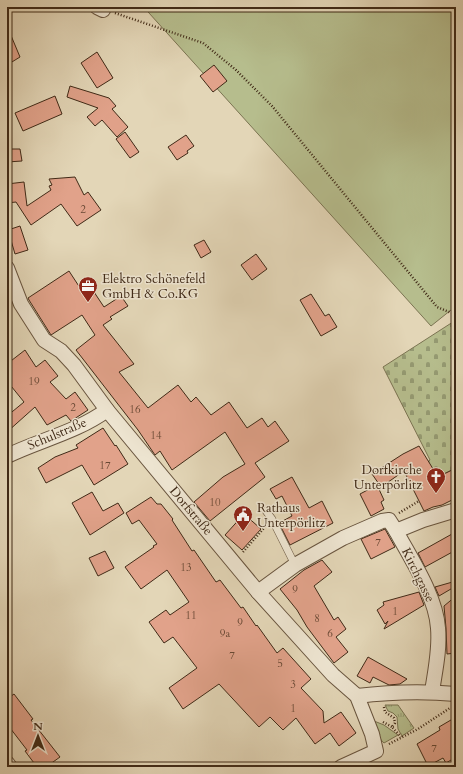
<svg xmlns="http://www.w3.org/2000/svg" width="463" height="774" font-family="Cardo,serif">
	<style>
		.grass { fill: url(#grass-tufts); stroke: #7b7452 }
		.cemetery { fill: url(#cemetery-stones); stroke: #7b7452 }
		.garden { fill: #b6bd8d; stroke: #7b7452 }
		.building { fill: #e1a28a; stroke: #402a17 }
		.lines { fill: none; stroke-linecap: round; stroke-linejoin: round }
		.lane-casing { stroke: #69553f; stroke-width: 8 }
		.street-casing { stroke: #69553f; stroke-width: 16 }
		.path { stroke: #402a17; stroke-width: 2.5; stroke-dasharray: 1 2; stroke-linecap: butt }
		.lane { stroke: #ede4d0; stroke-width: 7 }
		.street { stroke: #ede4d0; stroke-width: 14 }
		.labels { text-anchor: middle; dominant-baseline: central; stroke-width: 3; stroke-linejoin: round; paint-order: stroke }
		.number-label { font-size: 11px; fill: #684834 }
		.poi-label { font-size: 13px; fill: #402a17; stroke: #ede4d0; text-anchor: start }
		.street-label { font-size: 13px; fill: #402a17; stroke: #ede4d0 }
	</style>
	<defs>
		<pattern id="grass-tufts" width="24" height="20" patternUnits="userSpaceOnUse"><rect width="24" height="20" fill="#b6bd8d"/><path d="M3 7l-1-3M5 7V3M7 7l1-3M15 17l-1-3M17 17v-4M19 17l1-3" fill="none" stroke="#959a72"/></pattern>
		<pattern id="cemetery-stones" width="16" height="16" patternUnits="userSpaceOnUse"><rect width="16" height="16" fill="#b6bd8d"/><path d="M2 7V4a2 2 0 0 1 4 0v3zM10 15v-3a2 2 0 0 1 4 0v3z" fill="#959a72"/></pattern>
	</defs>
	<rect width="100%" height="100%" fill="#e3d6b7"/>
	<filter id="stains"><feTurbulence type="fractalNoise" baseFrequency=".005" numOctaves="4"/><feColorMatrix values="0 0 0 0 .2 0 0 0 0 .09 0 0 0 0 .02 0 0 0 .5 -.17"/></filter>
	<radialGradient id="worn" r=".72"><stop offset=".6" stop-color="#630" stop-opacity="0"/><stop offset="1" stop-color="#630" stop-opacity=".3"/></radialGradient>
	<g class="grass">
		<path d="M385 705H398L414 728 402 736 398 729 397 717 393 713 388 711Z"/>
		<path d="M374 721 384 725 398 735 384 743C379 739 374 728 374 721Z"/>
	</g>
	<path class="cemetery" d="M456 320V468L413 489 421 467 430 460 383 367Z"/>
	<path class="garden" d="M144 7H456V306L431 326 149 13Z"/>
	<g class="building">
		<path d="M7 26 20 57 7 65Z"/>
		<path d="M97 52 113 78 97 88 81 63Z"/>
		<path d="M214 65 227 81 213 92 200 76Z"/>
		<path d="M70 86 109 98 116 106 112 109 128 127 117 137 102 120 95 126 87 117 98 108 67 97Z"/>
		<path d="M55 96 62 114 23 131 15 113Z"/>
		<path d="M125 132 139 152 130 158 116 139Z"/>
		<path d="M186 135 194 146 187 151 188 153 177 160 168 147Z"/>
		<path d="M7 149H20L22 161 7 162Z"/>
		<path d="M75 177 84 195 88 192 101 210 77 226 61 204 31 225 16 202 7 203V184L24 182 27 206 51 190 49 186 52 185 49 179Z"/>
		<path d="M20 226 28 250 15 254 8 230Z"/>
		<path d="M204 240 211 252 201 258 194 245Z"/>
		<path d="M256 254 267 269 252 280 241 265Z"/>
		<path d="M69 271 86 297 94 292 104 307 121 296 128 306 110 317 112 319 103 325 134 364 119 372 148 408 178 385 191 402 196 397 211 415 229 402 247 428 262 418 268 427 275 421 289 441 255 463 265 477 210 521 194 502 223 477 245 464 225 432 172 470 160 451 155 455 138 430 76 350 95 335 82 315 51 335 29 300 28 298Z"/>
		<path d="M311 294 325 316 329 314 337 327 321 336 300 300Z"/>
		<path d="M25 350 36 367 45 360 58 376 50 382 66 399 75 392 88 410 71 421 66 415 47 425 35 407 7 432V416L24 402 7 381V364Z"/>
		<path d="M103 428 115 446 116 445 128 464 94 485 82 465 46 483 38 468 55 457 78 448 76 445Z"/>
		<path d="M419 446 438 477 456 468V498L442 505 433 507 424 511 404 471 381 487 372 474 403 454Z"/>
		<path d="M292 477 309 508 322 501 333 523 290 545 279 523 292 516 282 496 276 499 270 489Z"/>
		<path d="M377 485 384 500 381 502 384 509 371 516 360 494Z"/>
		<path d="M92 492 103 511 118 503 124 513 90 535 72 503Z"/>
		<path d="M151 497 157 504H161L173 519 172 520 192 551 194 550 216 582 220 580 241 608 243 607 256 626 257 625 277 653 283 648 311 679 301 688 323 711 324 723 341 712 356 733 339 746 330 733 315 744 296 718 283 730 270 717 259 727 219 684 183 709 169 688 197 668 173 637 164 643 149 622 166 610 170 615 189 602 167 570 141 589 125 567 154 547 153 546 157 544 139 520 132 524 126 513Z"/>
		<path d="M244 514 261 529 242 550 225 535Z"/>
		<path d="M385 529 395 547 371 559 361 539Z"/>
		<path d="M452 534 456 542V550L425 567 418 553Z"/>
		<path d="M105 551 114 568 98 576 89 558Z"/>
		<path d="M322 560 332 572 314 586 334 620 338 617 346 629 336 637 348 652 334 663 307 627 297 610 280 589 304 570Z"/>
		<path d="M456 581V586L439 596 435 587Z"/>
		<path d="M419 592 424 605 384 629 388 621 385 624 377 610 384 605 383 602Z"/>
		<path d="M456 596V653L447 654 446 628 444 606Z"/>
		<path d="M368 657 407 679 400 684 389 685 373 677 370 683 357 676Z"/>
		<path d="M14 694 33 719 31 720 60 757 46 767H37L25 751 27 750 7 724V699Z"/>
		<path d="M456 717V757L446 763 443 758 428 766 417 744 440 730 439 727Z"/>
	</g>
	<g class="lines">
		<defs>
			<path id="lane" d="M266 511 272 519 295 565"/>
			<g id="street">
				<path d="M97 7 103 10"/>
				<path d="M7 268 21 304 44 340 61 351 74 365 107 410 258 592 333 675 357 696 372 734 376 751 341 767"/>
				<path d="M7 456C40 440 77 432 107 410"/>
				<path d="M396 531C411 559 436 596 438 628 440 650 435 671 432 692"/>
				<path d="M258 592 295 565 343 538 382 521 389 520 396 531 423 520 456 510"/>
				<path d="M357 696C390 692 423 691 456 694"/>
				<path d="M7 763 10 767"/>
			</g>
		</defs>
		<use href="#lane" class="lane-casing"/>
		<use href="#street" class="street-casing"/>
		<g class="path">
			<path d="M115 13 203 43 236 70 272 106 437 307 454 314 456 313"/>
			<path d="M454 314 456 317"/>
			<path d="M399 513 419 501"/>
			<path d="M243 552 265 527"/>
			<path d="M384 707 385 712 394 718 395 723 392 727 401 737"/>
			<path d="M383 722 392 727"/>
			<path d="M389 744 418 729 450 708"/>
		</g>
		<use href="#lane" class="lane"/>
		<use href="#street" class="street"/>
	</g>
	<defs>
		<symbol id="office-pin" viewBox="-11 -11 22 30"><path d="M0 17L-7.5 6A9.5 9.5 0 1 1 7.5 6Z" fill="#8f2418" stroke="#ede4d0"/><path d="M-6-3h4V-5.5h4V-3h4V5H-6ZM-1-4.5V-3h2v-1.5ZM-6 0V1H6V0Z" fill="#fff"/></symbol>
		<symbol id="church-pin" viewBox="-11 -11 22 30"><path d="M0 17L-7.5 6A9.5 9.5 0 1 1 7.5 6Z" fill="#8f2418" stroke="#ede4d0"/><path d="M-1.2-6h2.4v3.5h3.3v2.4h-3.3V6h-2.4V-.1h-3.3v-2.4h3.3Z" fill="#fff"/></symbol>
		<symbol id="civic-pin" viewBox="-11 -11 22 30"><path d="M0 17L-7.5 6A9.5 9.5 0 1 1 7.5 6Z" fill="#8f2418" stroke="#ede4d0"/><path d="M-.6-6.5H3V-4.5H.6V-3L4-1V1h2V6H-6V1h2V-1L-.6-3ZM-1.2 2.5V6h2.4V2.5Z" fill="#fff"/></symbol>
	</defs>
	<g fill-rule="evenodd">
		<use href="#office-pin" x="77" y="275" width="22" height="30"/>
		<use href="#church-pin" x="425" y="466" width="22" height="30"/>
		<use href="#civic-pin" x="232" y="504" width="22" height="30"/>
	</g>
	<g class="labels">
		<g class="number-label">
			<text x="83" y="209">2</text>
			<text x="34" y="381">19</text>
			<text x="73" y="407">2</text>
			<text x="135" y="409">16</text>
			<text x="156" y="435">14</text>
			<text x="105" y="465">17</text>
			<text x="215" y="502">10</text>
			<text x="378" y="542">7</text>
			<text x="186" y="567">13</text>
			<text x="295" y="589">9</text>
			<text x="395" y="611">1</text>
			<text x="191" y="615">11</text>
			<text x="317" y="618">8</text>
			<text x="240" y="622">9</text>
			<text x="225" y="633">9a</text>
			<text x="330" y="633">6</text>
			<text x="232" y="655">7</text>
			<text x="280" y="663">5</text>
			<text x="293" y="684">3</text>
			<text x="293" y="708">1</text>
			<text x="434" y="748">7</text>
		</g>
		<g class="poi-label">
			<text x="102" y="279">Elektro Schönefeld<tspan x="102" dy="15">GmbH &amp; Co.KG</tspan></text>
			<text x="422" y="470" text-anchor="end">Dorfkirche<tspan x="422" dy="15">Unterpörlitz</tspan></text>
			<text x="257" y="508">Rathaus<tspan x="257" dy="15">Unterpörlitz</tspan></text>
		</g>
		<g class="street-label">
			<text transform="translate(57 434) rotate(-23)">Schulstraße</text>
			<text transform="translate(191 511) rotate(50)">Dorfstraße</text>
			<text transform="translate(418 575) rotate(64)">Kirchgasse</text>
		</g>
	</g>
	<rect width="463" height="774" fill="none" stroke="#e3d6b7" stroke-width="24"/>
	<rect x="8" y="8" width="447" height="758" fill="none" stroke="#402a17" stroke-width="2"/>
	<rect x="12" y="12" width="439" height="750" fill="none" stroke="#402a17"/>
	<g transform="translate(38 736)" stroke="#ede4d0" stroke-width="3" paint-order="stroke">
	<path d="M0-3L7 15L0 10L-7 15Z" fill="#402a17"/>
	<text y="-6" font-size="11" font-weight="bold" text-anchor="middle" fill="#402a17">N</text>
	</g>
	<rect width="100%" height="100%" filter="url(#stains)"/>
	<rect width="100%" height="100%" fill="url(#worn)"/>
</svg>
